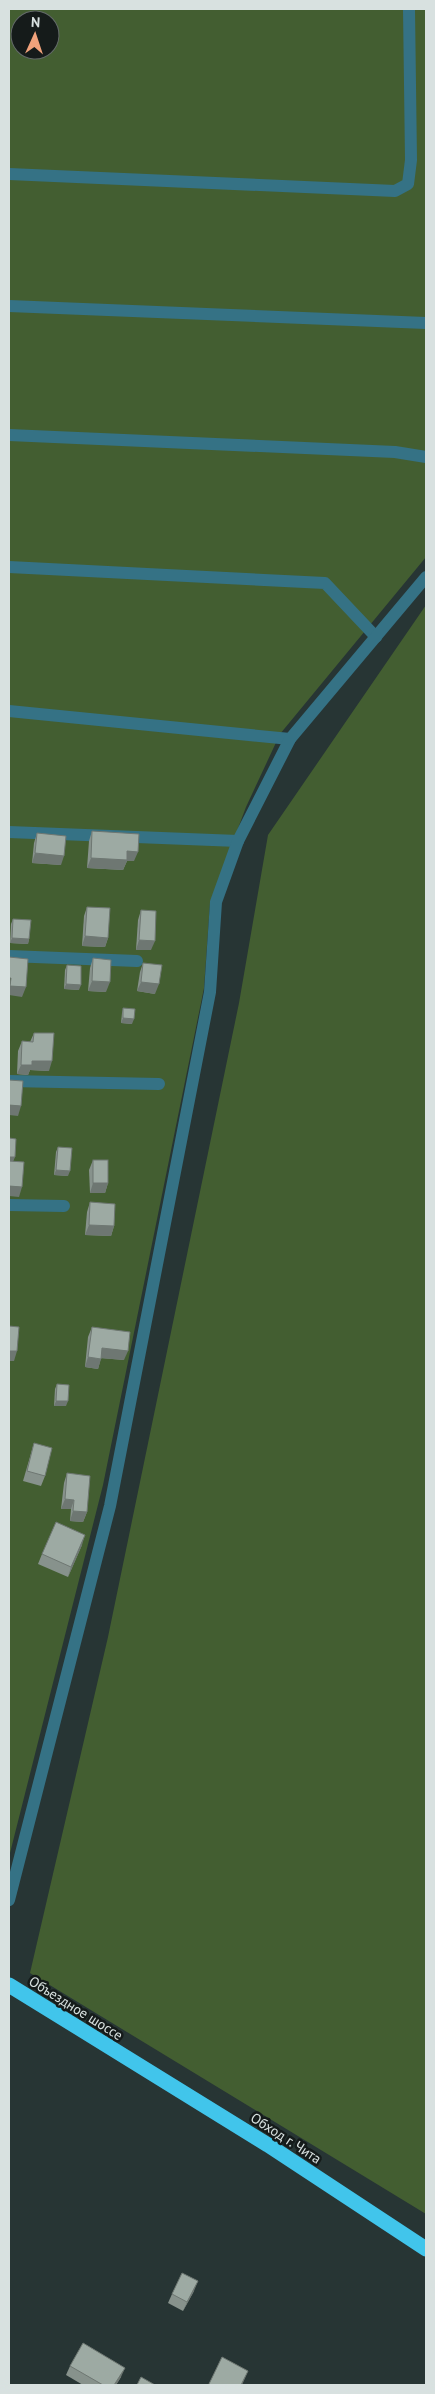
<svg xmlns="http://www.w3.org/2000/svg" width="435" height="2394" font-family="'PT Sans',sans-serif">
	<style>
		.green { fill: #435e31; fill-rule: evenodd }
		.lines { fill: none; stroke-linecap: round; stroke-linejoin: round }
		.street { stroke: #357285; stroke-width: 12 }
		.highway { stroke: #41c5eb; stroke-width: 15 }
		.wall { fill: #87928c }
		.shaded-wall { fill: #6e7772 }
		.building { fill: #9daaa3; stroke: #6e7772 }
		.labels { text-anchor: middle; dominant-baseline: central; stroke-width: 5; stroke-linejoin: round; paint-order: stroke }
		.street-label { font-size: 14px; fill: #d8e1e0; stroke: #151b1a }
	</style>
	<rect width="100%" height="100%" fill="#273534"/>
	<g class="green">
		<path d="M9 9H426V557L280 734 246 807 210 903 204 988 103 1485 9 1857ZM20 20H50V50H20Z"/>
		<path d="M426 605V2214L30 1973 108 1637 239 1003 268 835Z"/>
	</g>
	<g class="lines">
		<g class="street">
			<path d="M9 174 395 191 408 184 411 160 409 9"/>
			<path d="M9 306 426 323"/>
			<path d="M9 435 395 452 426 457"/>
			<path d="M9 567 325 583 376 637"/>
			<path d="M9 711 290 739"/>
			<path d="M9 832 238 841"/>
			<path d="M9 956 137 961"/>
			<path d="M9 1081 159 1084"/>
			<path d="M9 1205 64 1206"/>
			<path d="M9 1900 110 1506 210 992 216 902 238 841 290 739 426 577"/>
		</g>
		<path class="highway" d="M9 1985 268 2145 426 2249"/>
	</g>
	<g class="wall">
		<path d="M92 831 134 861H127L123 870 87 868 89 841Z"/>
		<path d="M37 833 61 865 32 863 34 843Z"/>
		<path d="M87 907 108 938 105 947 82 946 84 916Z"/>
		<path d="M141 910 151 950H136L138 920Z"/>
		<path d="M13 919 29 939 28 944 10 943 11 924Z"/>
		<path d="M93 958 106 992 88 991 90 968Z"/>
		<path d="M143 963 155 994 137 991 140 972Z"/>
		<path d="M67 965 79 990 64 989 65 970Z"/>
		<path d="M123 1008 132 1024 121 1023 122 1013Z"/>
		<path d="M34 1033 49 1071 30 1070 28 1075 17 1074 18 1051 22 1041 30 1042Z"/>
		<path d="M58 1147 68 1176 54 1175 56 1152Z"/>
		<path d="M93 1160 108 1183 105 1193H90L89 1170Z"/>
		<path d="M90 1202 114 1226 111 1236 85 1235 87 1212Z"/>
		<path d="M92 1327 124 1360 101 1358 98 1369 85 1367 88 1337Z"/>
		<path d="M57 1384 66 1406H54L55 1389Z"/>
		<path d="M34 1443 45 1476 41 1486 23 1481Z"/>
		<path d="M67 1473 87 1512 83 1522 70 1521 71 1509H61L64 1483Z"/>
		<path d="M82 1545 68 1577 38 1564 42 1554Z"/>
		<path d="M194 2291 183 2311 168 2303 172 2294Z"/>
		<path d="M70 2366 121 2377 116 2385H83L66 2375Z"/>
	</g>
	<g class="shaded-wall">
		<path d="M127 851 138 852 134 861H127L123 870 87 868 91 858Z"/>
		<path d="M35 853 64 856 61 865 32 863Z"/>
		<path d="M85 936 108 938 105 947 82 946Z"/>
		<path d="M12 938 29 939 28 944 10 943Z"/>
		<path d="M139 940 155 941 151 950H136Z"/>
		<path d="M92 981 110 982 106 992 88 991Z"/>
		<path d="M141 982 159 984 155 994 137 991Z"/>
		<path d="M66 984 81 985 79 990 64 989Z"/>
		<path d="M10 986 26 987 22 997 9 995V989Z"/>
		<path d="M123 1018 134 1019 132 1024 121 1023Z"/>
		<path d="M32 1061H52L49 1071 30 1070 28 1075 17 1074 21 1065Z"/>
		<path d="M9 1105 21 1106 18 1116 9 1115Z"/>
		<path d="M9 1157H15L13 1162H9Z"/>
		<path d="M56 1170 70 1171 68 1176 54 1175Z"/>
		<path d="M93 1183H108L105 1193H90Z"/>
		<path d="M9 1186 22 1187 19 1197 9 1196Z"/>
		<path d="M89 1225 114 1226 111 1236 85 1235Z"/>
		<path d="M102 1348 128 1351 124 1360 99 1358Z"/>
		<path d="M9 1351H17L14 1361H9Z"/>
		<path d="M88 1357 101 1359 98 1369 85 1367Z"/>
		<path d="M56 1401H68L66 1406H54Z"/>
		<path d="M65 1499 74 1500 71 1509H61Z"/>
		<path d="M73 1511 87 1512 83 1522 70 1521Z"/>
		<path d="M85 1535 82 1545 68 1577 71 1567Z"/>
		<path d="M198 2281 194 2291 183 2311 187 2302Z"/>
		<path d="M125 2368 121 2377 116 2385H114Z"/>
		<path d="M248 2371 242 2385H241Z"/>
	</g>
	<g class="building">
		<path d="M92 831 139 834 138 852 127 851V860L91 858Z"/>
		<path d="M37 833 66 836 64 856 35 853Z"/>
		<path d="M87 907 110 908 108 938 85 936Z"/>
		<path d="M141 910 156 911 155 941 139 940Z"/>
		<path d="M13 919 31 920 29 939 12 938Z"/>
		<path d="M9 957 28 959 26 987 10 986 11 978H9Z"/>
		<path d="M93 958 111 960 110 982 92 981Z"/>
		<path d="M143 963 162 965 159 984 141 982Z"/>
		<path d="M67 965 81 966V985L66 984Z"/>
		<path d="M123 1008 135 1009 134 1019 123 1018Z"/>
		<path d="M34 1033H54L52 1061H32V1065H21L22 1041 33 1042Z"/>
		<path d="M9 1080 23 1081 21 1106 9 1105Z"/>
		<path d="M9 1138 16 1139 15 1157H9Z"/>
		<path d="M58 1147 72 1148 70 1171 56 1170Z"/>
		<rect x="93" y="1160" width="15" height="23"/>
		<path d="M9 1161 24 1162 22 1187 9 1186Z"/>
		<path d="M90 1202 115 1204 114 1226 89 1225Z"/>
		<path d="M9 1326 19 1327 17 1351H9Z"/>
		<path d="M92 1327 130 1332 128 1351 102 1348 101 1359 88 1357Z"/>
		<path d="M57 1384 69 1385 68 1401H56Z"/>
		<path d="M34 1443 52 1448 45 1476 27 1471Z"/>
		<path d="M67 1473 90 1476 87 1512 73 1511 74 1500 65 1499Z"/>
		<path d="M56 1522 85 1535 71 1567 42 1554Z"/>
		<path d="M182 2273 198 2281 187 2302 172 2294Z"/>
		<path d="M83 2343 125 2368 114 2385H103L70 2366Z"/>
		<path d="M222 2357 248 2371 241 2385H211L209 2384Z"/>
		<path d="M141 2377 155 2385H137Z"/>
	</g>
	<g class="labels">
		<g class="street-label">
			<text transform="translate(76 2008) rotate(32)">Объездное шоссе</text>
			<text transform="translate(286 2138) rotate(33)">Обход г. Чита</text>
		</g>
	</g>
	<rect width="435" height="2394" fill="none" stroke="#d8e1e0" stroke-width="20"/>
	<g transform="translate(35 35) rotate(3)"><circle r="24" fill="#151b1a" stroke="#636a69"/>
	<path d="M0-4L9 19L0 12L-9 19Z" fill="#f1a27b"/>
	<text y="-8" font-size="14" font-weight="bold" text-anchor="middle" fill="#d8e1e0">N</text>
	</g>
</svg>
